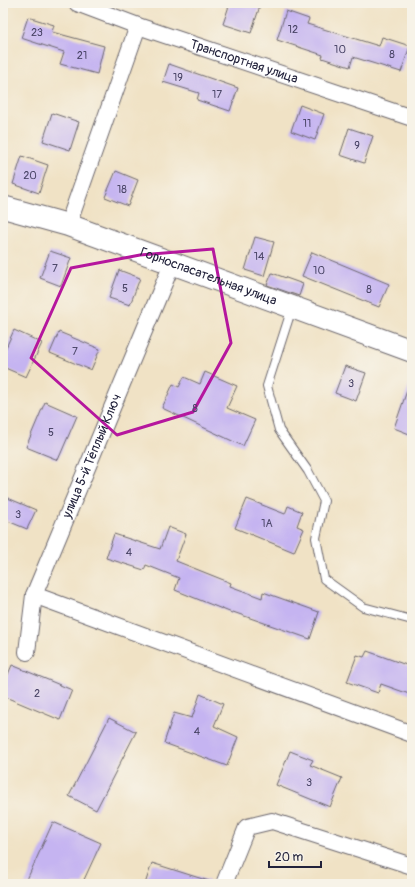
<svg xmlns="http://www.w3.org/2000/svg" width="415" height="887" font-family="Pangolin,sans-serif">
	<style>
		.building { fill: #c5b4f1 }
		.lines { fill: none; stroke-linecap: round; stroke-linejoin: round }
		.lane-casing { stroke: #6a656b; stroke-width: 10 }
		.street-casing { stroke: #6a656b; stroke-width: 18 }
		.secondary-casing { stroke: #6a656b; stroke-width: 24 }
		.lane { stroke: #fff; stroke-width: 8 }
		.street { stroke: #fff; stroke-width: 16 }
		.secondary { stroke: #fff; stroke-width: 22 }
		.marked { fill: none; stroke: #b5179e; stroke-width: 3; stroke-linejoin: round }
		.labels { text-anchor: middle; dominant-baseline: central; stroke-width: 3; stroke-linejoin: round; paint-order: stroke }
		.number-label { font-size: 11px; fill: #4b4668 }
		.street-label { font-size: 13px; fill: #22223b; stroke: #f7f3e8 }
	</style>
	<rect width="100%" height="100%" fill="#f7f3e8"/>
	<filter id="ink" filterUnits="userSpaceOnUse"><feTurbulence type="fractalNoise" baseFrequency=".025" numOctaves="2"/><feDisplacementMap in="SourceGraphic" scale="8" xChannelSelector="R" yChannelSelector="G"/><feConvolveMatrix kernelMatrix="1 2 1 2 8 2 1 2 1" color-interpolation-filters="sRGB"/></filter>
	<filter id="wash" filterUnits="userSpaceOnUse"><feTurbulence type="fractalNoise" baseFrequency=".012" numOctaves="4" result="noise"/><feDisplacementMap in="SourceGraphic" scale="16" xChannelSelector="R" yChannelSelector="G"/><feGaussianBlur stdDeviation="0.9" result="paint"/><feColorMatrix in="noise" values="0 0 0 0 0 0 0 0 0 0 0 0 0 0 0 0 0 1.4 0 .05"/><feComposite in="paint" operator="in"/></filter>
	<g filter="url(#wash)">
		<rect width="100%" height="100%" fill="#f0e2c5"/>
		<g id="blocks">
			<g class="building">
				<path d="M230 3H250L260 6 251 33 223 24Z"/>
				<path d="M286 11 309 19 307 24 379 46 382 37 410 46 401 72 353 57 350 67 322 58 323 55 277 40Z"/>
				<path d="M28 17 54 25 52 32 104 46 97 74 60 64 64 52 21 38Z"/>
				<path d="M169 64 238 88 230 111 197 100 199 93 163 82Z"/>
				<path d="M300 105 324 114 315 140 291 131Z"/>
				<path d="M52 113 79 122 70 150 43 141Z"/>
				<path d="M349 128 373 136 364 163 340 155Z"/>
				<path d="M22 156 48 165 39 193 13 184Z"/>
				<path d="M116 171 138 180 128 206 105 197Z"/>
				<path d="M255 237 274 242 264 276 245 270Z"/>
				<path d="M50 251 71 258 61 286 40 278Z"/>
				<path d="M312 252 389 284 379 307 302 276Z"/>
				<path d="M119 270 140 278 130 305 109 298Z"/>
				<path d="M272 273 303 284 299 296 267 285Z"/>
				<path d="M14 330 42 343 26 377 3 367V354Z"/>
				<path d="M59 332 100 349 91 370 50 353Z"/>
				<path d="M345 366 366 373 356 401 335 393Z"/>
				<path d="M205 372 237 386 227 408 255 420 243 446 162 408 173 384 179 387 184 377 200 384Z"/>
				<path d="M410 382H412V435L394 428Z"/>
				<path d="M45 402 77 416 58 460 26 447Z"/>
				<path d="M3 496 36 510 27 529 3 519Z"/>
				<path d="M247 499 285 514 288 506 302 512 297 526 304 529 294 552 235 528Z"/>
				<path d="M168 527 186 534 176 561 231 583 230 586 262 598 263 592 319 612 310 639 233 612 232 613 175 590 179 578 146 565 144 570 106 558 114 534 160 549Z"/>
				<path d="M367 651 412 667V695L381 684 378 693 347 682 357 655 364 657Z"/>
				<path d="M12 665 72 690 60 720 3 696V686Z"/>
				<path d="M200 694 223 704 214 726 238 737 227 766 164 743 174 713 192 718Z"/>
				<path d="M109 718 136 732 96 810 69 796Z"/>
				<path d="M290 751 313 760 310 765 342 778 330 807 276 785Z"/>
				<path d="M53 822 101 843 82 884H25Z"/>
				<path d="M152 863 209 881 208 884H145Z"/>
			</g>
		</g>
	</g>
	<g filter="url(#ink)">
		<use href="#blocks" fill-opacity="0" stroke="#6a656b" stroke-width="1"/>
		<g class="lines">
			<defs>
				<path id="lane" d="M292 308 267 386 279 430 308 471 324 501 316 538 324 579 363 607 412 620"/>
				<g id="street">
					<path id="s1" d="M77 3 138 26 412 118"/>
					<path d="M68 225 138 26"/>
					<path d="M34 595 412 734"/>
					<path id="s2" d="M27 652 34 595 172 264"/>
					<path d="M224 884 247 827 272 821 412 866"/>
				</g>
				<g id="secondary">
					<path id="s3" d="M3 207 68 225 412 351"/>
				</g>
			</defs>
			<use href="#lane" class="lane-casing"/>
			<use href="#street" class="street-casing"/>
			<use href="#secondary" class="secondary-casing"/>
			<use href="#lane" class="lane"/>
			<use href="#street" class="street"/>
			<use href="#secondary" class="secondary"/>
		</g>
	</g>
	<path class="marked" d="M213 249 231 343 193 412 117 435 31 358 71 268 140 255Z"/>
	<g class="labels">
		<g class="number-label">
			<text x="293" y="29">12</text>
			<text x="37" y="32">23</text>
			<text x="340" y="49">10</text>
			<text x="392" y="54">8</text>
			<text x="82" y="55">21</text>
			<text x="178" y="77">19</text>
			<text x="217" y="94">17</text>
			<text x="307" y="123">11</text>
			<text x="357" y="145">9</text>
			<text x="30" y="175">20</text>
			<text x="122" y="189">18</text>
			<text x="259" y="256">14</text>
			<text x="55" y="268">7</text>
			<text x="319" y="270">10</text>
			<text x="125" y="288">5</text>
			<text x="369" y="289">8</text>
			<text x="75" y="351">7</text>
			<text x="351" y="383">3</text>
			<text x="195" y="408">8</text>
			<text x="51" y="432">5</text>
			<text x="18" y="514">3</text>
			<text x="267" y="523">1А</text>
			<text x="129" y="552">4</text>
			<text x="37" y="693">2</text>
			<text x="197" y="731">4</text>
			<text x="309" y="782">3</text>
		</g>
		<g class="street-label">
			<text stroke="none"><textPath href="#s1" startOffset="177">Транспортная улица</textPath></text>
			<text stroke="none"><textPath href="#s3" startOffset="217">Горноспасательная улица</textPath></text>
			<text stroke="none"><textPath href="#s2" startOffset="208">улица 5-й Тёплый Ключ</textPath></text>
		</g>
	</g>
	<rect width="415" height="887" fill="none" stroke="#f7f3e8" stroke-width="16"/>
	<path d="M269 861v6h52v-6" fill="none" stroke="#22223b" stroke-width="2"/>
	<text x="275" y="861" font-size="12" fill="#22223b" stroke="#f7f3e8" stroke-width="3" paint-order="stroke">20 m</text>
</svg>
